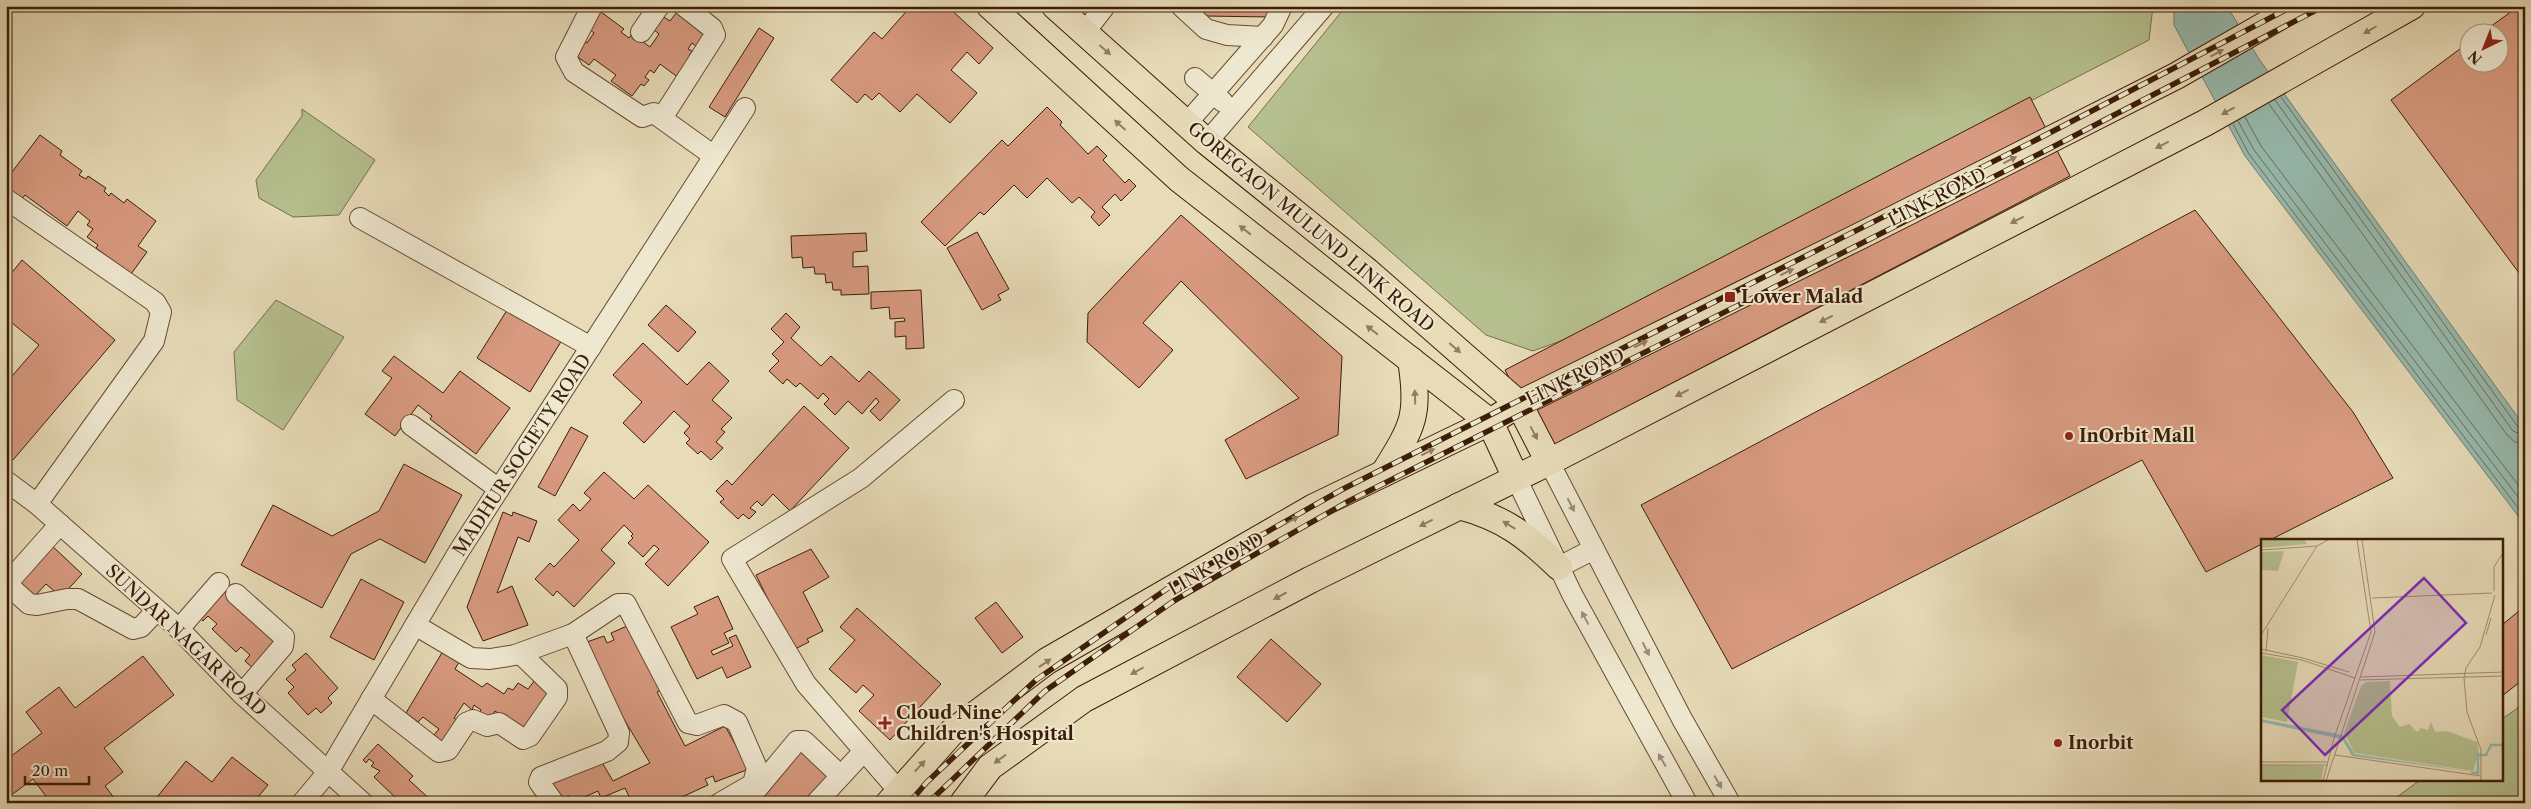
<svg xmlns="http://www.w3.org/2000/svg" width="2531" height="809" font-family="'Libre Caslon Text',serif">
	<style>
		.green { fill: #b6c08f; stroke: #796e4a }
		.water { fill: #97bbb0; stroke: #737c6c }
		.lines { fill: none; stroke-linecap: round; stroke-linejoin: round }
		.shore { stroke: #6a6c5b; stroke-width: 1 }
		.building { fill: #d89a80; stroke: #3c1d06 }
		.minor-casing { stroke: #674c32; stroke-width: 22 }
		.major-casing { stroke: #3c1d06; stroke-width: 28 }
		.minor { stroke: #efe8d1; stroke-width: 20 }
		.major { stroke: #e7dbb8; stroke-width: 26 }
		.rail-casing { stroke: #3c1d06; stroke-width: 5.5 }
		.rail { stroke: #efe8d1; stroke-width: 4; stroke-dasharray: 11; stroke-linecap: butt }
		.oneway { fill: #927c5f }
		.oneway2 { fill: #9e8d76 }
		.poi-dot { fill: #8f2418; stroke: #efe8d1; stroke-width: 2 }
		.labels { text-anchor: middle; dominant-baseline: central; stroke-width: 4; stroke-linejoin: round; paint-order: stroke }
		.street-label { font-size: 18px; fill: #3c1d06; stroke: #efe8d1 }
		.poi-label { font-size: 18px; font-weight: bold; fill: #3c1d06; stroke: #efe8d1; text-anchor: start }
		.inset-river { fill: none; stroke: #97bbb0; stroke-width: 2.5 }
		.inset-road { fill: none; stroke: #a38f71; stroke-width: 1 }
		.view { fill: #7b2cbf; fill-opacity: 0.15; stroke: #7b2cbf; stroke-width: 2.5 }
		.inset-edge { fill: none; stroke: #3c1d06; stroke-width: 2.5 }
	</style>
	<rect width="100%" height="100%" fill="#e7dbb8"/>
	<filter id="stains"><feTurbulence type="fractalNoise" baseFrequency=".004" numOctaves="4"/><feColorMatrix values="0 0 0 0 .2 0 0 0 0 .09 0 0 0 0 .02 0 0 0 .5 -.17"/></filter>
	<radialGradient id="worn" r=".72"><stop offset=".6" stop-color="#630" stop-opacity="0"/><stop offset="1" stop-color="#630" stop-opacity=".3"/></radialGradient>
	<g class="green">
		<path d="M1346 6H2153L2149 40 1574 336 1533 351 1486 335 1248 127Z"/>
		<path d="M302 109 375 160 339 215 293 217 259 198 256 180 302 116Z"/>
		<path d="M276 300 344 337 283 430 237 400 234 352Z"/>
		<path d="M2525 703V803H2389L2420 780H2502V719Z"/>
	</g>
	<path class="water" d="M2174 6H2227L2259 59 2525 427V525L2245 156 2174 25Z"/>
	<g class="lines">
		<g class="shore">
			<path d="M2281 97 2518 427 2525 430"/>
			<path d="M2275 100 2513 431 2525 436"/>
			<path d="M2269 104 2507 435 2515 442 2525 443"/>
			<path d="M2245 117 2261 146 2525 494"/>
			<path d="M2238 121 2254 150 2525 506"/>
			<path d="M2233 124 2249 154 2525 517"/>
		</g>
	</g>
	<g class="building">
		<path d="M911 6H947L993 48 979 64 967 52 951 70 977 93 950 123 917 94 900 112 879 93 872 100 865 94 857 103 831 80 874 32 882 39Z"/>
		<path d="M1203 6H1268L1270 17 1205 16Z"/>
		<path d="M2519 6H2525V281L2391 100 2468 43V62H2498V32H2483Z"/>
		<path d="M680 8 711 30 696 46 692 43 688 49 692 51 689 56 693 59 679 78 660 64 654 73 650 70 645 77 649 80 644 86 641 84 632 96 611 81 616 75 594 59 589 65 572 53 582 39 587 43 594 33 589 29 601 12 624 29 621 32 629 38 632 34 650 47 659 34 653 29 662 16 670 21Z"/>
		<path d="M759 28 774 38 725 117 709 107Z"/>
		<path d="M2030 97 2070 176 1546 449 1505 370Z"/>
		<path d="M1047 107 1062 122 1060 125 1088 154 1097 146 1107 156 1103 160 1125 183 1129 179 1136 186 1121 201 1115 194 1102 207 1110 215 1099 226 1091 217 1095 212 1079 197 1072 203 1047 178 1027 198 1014 185 984 215 980 212 945 246 921 222 1002 140 1008 146Z"/>
		<path d="M40 135 62 151 60 155 82 171 79 175 86 179 88 176 106 188 104 191 109 196 111 193 124 203 127 199 156 221 138 246 147 252 131 274 96 248 98 245 87 237 93 229 87 225 90 221 78 211 67 226 25 195 21 200 6 189V180Z"/>
		<path d="M2195 210 2353 412 2393 478 2270 540H2262V544L2206 572 2142 460 1732 669 1641 505Z"/>
		<path d="M1181 215 1342 356 1338 435 1246 479 1225 440 1299 398 1181 281 1143 323 1173 350 1139 388 1087 342 1088 313Z"/>
		<path d="M977 232 1009 289 998 295 1001 300 982 310 947 248Z"/>
		<path d="M866 233 867 251 853 252V267L868 266 869 294 841 295V290H833L832 282 826 283 825 274H815L814 267 803 268 802 257 792 258 791 236Z"/>
		<path d="M22 260 115 340 13 460 6 454V383L39 345 6 318V280Z"/>
		<path d="M921 290 924 348 906 349V336L895 337V322L905 321 904 318 890 319 889 307 871 309V292Z"/>
		<path d="M666 305 696 332 678 352 648 325Z"/>
		<path d="M509 307 562 340 530 392 477 358Z"/>
		<path d="M786 313 800 327 791 338 821 366 831 356 859 382 869 371 900 400 880 421 870 411 879 402 876 398 862 414 848 401 835 415 824 404 829 399 823 393 818 399 800 383 796 387 787 379 783 384 769 371 779 361 772 354 784 342 771 329Z"/>
		<path d="M643 343 687 385 709 362 729 381 712 400 732 418 721 429 725 432 716 442 723 448 711 460 701 451 698 454 686 443 690 439 684 433 690 426 674 411 644 443 623 423 642 402 613 375Z"/>
		<path d="M394 356 443 393 460 371 510 408 476 454 430 419 432 416 418 405 395 436 365 414 392 378 382 371Z"/>
		<path d="M804 406 849 448 790 511 773 494 762 506 757 501 750 508 756 512 749 519 743 514 738 519 720 502 724 499 716 491 727 480 732 485Z"/>
		<path d="M571 427 588 436 555 496 538 487Z"/>
		<path d="M404 464 462 495 425 563 380 539 351 554 322 608 241 565 273 505 332 536 379 511Z"/>
		<path d="M604 472 634 499 648 485 709 542 668 586 645 564 659 549 654 545 643 557 628 543 633 538 631 536 633 534 624 525 601 550 615 563 574 607 557 591 553 596 535 579 550 563 554 567 579 540 558 520 573 504 580 511 591 499 584 493Z"/>
		<path d="M503 512 512 516 513 512 537 521 529 542 518 537 497 593 512 586 528 625 483 641 467 607Z"/>
		<path d="M49 543 82 574 61 597 46 584 33 598 15 581Z"/>
		<path d="M811 549 829 577 803 592 823 631 807 639 809 642 793 650 756 575Z"/>
		<path d="M361 579 404 602 374 660 330 637Z"/>
		<path d="M223 588 279 643 254 669 245 661 250 655 241 647 236 652 212 629 217 624 208 616 203 621 197 615Z"/>
		<path d="M718 596 733 629 724 633 729 643 711 651 713 655 733 646 729 638 736 635 751 667 727 678 722 667 697 679 671 627 698 614 694 607Z"/>
		<path d="M996 602 1023 637 1002 653 975 618Z"/>
		<path d="M2525 606V678L2502 696V625Z"/>
		<path d="M857 608 941 684 890 740 859 711 874 695 863 685 856 693 829 669 855 640 840 627Z"/>
		<path d="M634 623 663 689 657 692 685 746 725 726 749 769 715 782 713 776 705 779 708 785 669 803H632L625 788 601 798 598 791 573 802 569 796 558 801 547 782 600 759 613 781 650 763 621 714 584 643 604 636 607 643 614 640 611 633Z"/>
		<path d="M1271 639 1321 684 1287 722 1237 677Z"/>
		<path d="M443 651 461 659 455 669 482 687 487 683 504 694 508 688 513 690 518 683 528 689 535 680 552 692 525 731 495 711 489 720 479 714 481 710 474 705 472 710 464 703 454 718 462 723 446 745 434 735 439 729 423 717 418 722 406 713Z"/>
		<path d="M306 653 338 688 328 698 332 703 321 713 316 708 308 715 288 693 294 687 286 679 296 670 292 665Z"/>
		<path d="M143 656 174 695 104 748 123 772 105 786 118 803H51L33 779 6 799V760L42 733 26 712 59 687 75 708Z"/>
		<path d="M378 744 413 776 409 780 434 803H401L374 777 380 771 371 766 374 763 369 759 366 763 363 760Z"/>
		<path d="M799 744 835 777 811 803H753Z"/>
		<path d="M232 757 268 785 253 803H157L154 801 186 761 212 782Z"/>
	</g>
	<g class="lines">
		<defs>
			<g id="minor">
				<path d="M592 6 566 57 574 72 642 117 654 113 714 156"/>
				<path d="M1181 6 1206 29 1227 35 1263 37"/>
				<path d="M641 32 659 6"/>
				<path d="M1085 32 1105 6"/>
				<path d="M1195 78 1223 102"/>
				<path d="M662 118 715 35 712 28 684 6"/>
				<path d="M1187 123 1273 25 1282 6"/>
				<path d="M1207 142 1324 6"/>
				<path d="M6 199 155 302 161 312 154 341 37 504"/>
				<path d="M360 218 591 347"/>
				<path d="M411 425 499 489"/>
				<path d="M1549 462 1682 719 1730 803"/>
				<path d="M1516 478 1573 596 1687 803"/>
				<path d="M6 481 37 504 179 629 242 694 363 803"/>
				<path d="M60 524 12 578 9 586 29 604 37 605 67 599H78L133 629 141 627 157 610"/>
				<path d="M1559 567 1594 549"/>
				<path d="M236 594 284 637 283 646 242 694"/>
				<path d="M415 625 471 658 490 659 515 655 573 634 618 604H626L688 723 697 725 724 715 737 722 757 768 753 784 720 803"/>
				<path d="M179 629 219 583"/>
				<path d="M371 699 439 752 448 750 466 723 473 720 487 726 499 723 523 739 530 736 557 697V689L521 654"/>
				<path d="M898 790 806 684 732 559 861 478 954 400"/>
				<path d="M752 795 797 741H804L841 776"/>
				<path d="M302 803 328 772 459 551 745 108"/>
				<path d="M554 803 539 782 541 777 607 751 618 742 619 733 573 634"/>
				<path d="M816 803 864 751"/>
			</g>
			<g id="major">
				<path d="M990 6 1179 179 1490 422 1516 478"/>
				<path d="M1055 6 1207 142 1367 271 1519 404 1549 462"/>
				<path d="M1384 473C1413 426 1420 416 1411 360"/>
				<path d="M1459 506C1504 518 1527 536 1559 567"/>
				<path d="M889 803 952 732 1047 661 1314 507 1490 422 1519 404 1860 236 2176 76 2298 6"/>
				<path d="M963 803 990 767 1084 699 1310 580 1549 462 2205 123 2412 6"/>
			</g>
		</defs>
		<use href="#minor" class="minor-casing"/>
		<use href="#major" class="major-casing"/>
		<use href="#minor" class="minor"/>
		<use href="#major" class="major"/>
		<defs>
			<g id="rail">
				<path d="M909 803 927 782 1036 680 1171 586 1343 489 2036 140 2293 6"/>
				<path d="M928 803 1045 691 1178 598 1349 501 2043 152 2324 6"/>
			</g>
		</defs>
		<use href="#rail" class="rail-casing"/>
		<use href="#rail" class="rail"/>
	</g>
	<defs><path id="oneway-solid" d="M-6-.8H1V-3.2L6.5 0L1 3.2V.8H-6Z" transform="scale(1.25)"/></defs>
	<g class="oneway">
		<use href="#oneway-solid" transform="translate(2370 30) rotate(150)"/>
		<use href="#oneway-solid" transform="translate(1105 50) rotate(41)"/>
		<use href="#oneway-solid" transform="translate(2217 53) rotate(-29)"/>
		<use href="#oneway-solid" transform="translate(2228 111) rotate(151)"/>
		<use href="#oneway-solid" transform="translate(1120 125) rotate(-138)"/>
		<use href="#oneway-solid" transform="translate(2162 145) rotate(153)"/>
		<use href="#oneway-solid" transform="translate(2010 160) rotate(-27)"/>
		<use href="#oneway-solid" transform="translate(2017 220) rotate(153)"/>
		<use href="#oneway-solid" transform="translate(1245 230) rotate(-142)"/>
		<use href="#oneway-solid" transform="translate(1787 272) rotate(-26)"/>
		<use href="#oneway-solid" transform="translate(1826 319) rotate(153)"/>
		<use href="#oneway-solid" transform="translate(1372 330) rotate(-142)"/>
		<use href="#oneway-solid" transform="translate(1641 344) rotate(-26)"/>
		<use href="#oneway-solid" transform="translate(1455 348) rotate(41)"/>
		<use href="#oneway-solid" transform="translate(1682 393) rotate(153)"/>
		<use href="#oneway-solid" transform="translate(1415 397) rotate(-92)"/>
		<use href="#oneway-solid" transform="translate(1534 433) rotate(62)"/>
		<use href="#oneway-solid" transform="translate(1428 452) rotate(-26)"/>
		<use href="#oneway-solid" transform="translate(1292 520) rotate(-30)"/>
		<use href="#oneway-solid" transform="translate(1426 523) rotate(153)"/>
		<use href="#oneway-solid" transform="translate(1509 525) rotate(-149)"/>
		<use href="#oneway-solid" transform="translate(1280 596) rotate(152)"/>
		<use href="#oneway-solid" transform="translate(1045 663) rotate(-34)"/>
		<use href="#oneway-solid" transform="translate(1137 671) rotate(152)"/>
		<use href="#oneway-solid" transform="translate(1000 759) rotate(144)"/>
		<use href="#oneway-solid" transform="translate(920 766) rotate(-47)"/>
	</g>
	<g class="oneway2">
		<use href="#oneway-solid" transform="translate(1571 505) rotate(63)"/>
		<use href="#oneway-solid" transform="translate(1585 618) rotate(-118)"/>
		<use href="#oneway-solid" transform="translate(1646 649) rotate(63)"/>
		<use href="#oneway-solid" transform="translate(1662 760) rotate(-120)"/>
		<use href="#oneway-solid" transform="translate(1718 782) rotate(60)"/>
	</g>
	<g class="poi-dot">
		<rect x="1724" y="291" width="12" height="12" rx="2.5"/>
		<circle cx="2069" cy="436" r="5"/>
		<path d="M882.5 715.5h5v5h5v5h-5v5h-5v-5h-5v-5h5z"/>
		<circle cx="2058" cy="743" r="5"/>
	</g>
	<g class="labels">
		<g class="street-label">
			<text transform="translate(1937 197) rotate(-27)">LINK ROAD</text>
			<text transform="translate(1311 227) rotate(40)">GOREGAON MULUND LINK ROAD</text>
			<text transform="translate(1575 377) rotate(-26)">LINK ROAD</text>
			<text transform="translate(522 455) rotate(-57)">MADHUR SOCIETY ROAD</text>
			<text transform="translate(1216 564) rotate(-30)">LINK ROAD</text>
			<text transform="translate(186 640) rotate(43)">SUNDAR NAGAR ROAD</text>
		</g>
		<g class="poi-label">
			<text x="1741" y="297">Lower Malad</text>
			<text x="2079" y="436">InOrbit Mall</text>
			<text x="896" y="713">Cloud Nine<tspan x="896" dy="21">Children's Hospital</tspan></text>
			<text x="2068" y="743">Inorbit</text>
		</g>
	</g>
	<g transform="translate(2261 539)">
		<rect width="242" height="242" fill="#e7dbb8"/>
		<path d="M0 1H44L46 5 0 9ZM23 12 17 32 0 31V13ZM0 116 37 123 26 183 0 178ZM129 142 131 177 139 188 148 185 156 193 160 189 167 191 170 183 174 193 186 192 216 203 218 214 212 232 94 214 83 194 100 147 105 143ZM0 226 63 227 60 242H0Z" fill="#b6c08f"/>
		<path d="M0 180 82 196 94 215 213 233 91 217 81 200 0 183Z" fill="#97bbb0"/>
		<path class="inset-river" d="M210 234H217V216H225L230 206H243"/>
		<path class="inset-road" d="M0 11 56 7 67 1M233 52V28L243 12M111 59 231 54M0 96 56 7M225 96 230 79M219 108 205 129 203 139 206 173 220 211V242M219 108 234 56M0 110 42 119 88 133M5 113 7 89M0 114 41 121 94 139M100 138 243 133M99 141 243 137M74 216 220 237M0 223H66M0 226H67M62 242 73 199 110 93 96 1M65 242 114 93 101 1"/>
		<path class="view" d="M163 39 205 84 64 216 21 171Z"/>
		<rect width="242" height="242" class="inset-edge"/>
	</g>
	<rect width="2531" height="809" fill="none" stroke="#e7dbb8" stroke-width="25"/>
	<rect x="8" y="8" width="2516" height="794" fill="none" stroke="#3c1d06" stroke-width="2.5"/>
	<rect x="12" y="12" width="2506" height="784" fill="none" stroke="#3c1d06"/>
	<g transform="translate(2484 48) rotate(223)"><circle r="24" fill="#efe8d1" stroke="#a79780"/>
	<path d="M0-4L9 19L0 12L-9 19Z" fill="#8f2418"/>
	<text y="-8" font-size="14" font-weight="bold" text-anchor="middle" fill="#3c1d06">N</text>
	</g>
	<path d="M25 776v8h64v-8" fill="none" stroke="#3c1d06" stroke-width="2.5"/>
	<text x="32" y="776" font-size="15" fill="#3c1d06" stroke="#efe8d1" stroke-width="4" paint-order="stroke">20 m</text>
	<rect width="100%" height="100%" filter="url(#stains)"/>
	<rect width="100%" height="100%" fill="url(#worn)"/>
</svg>
